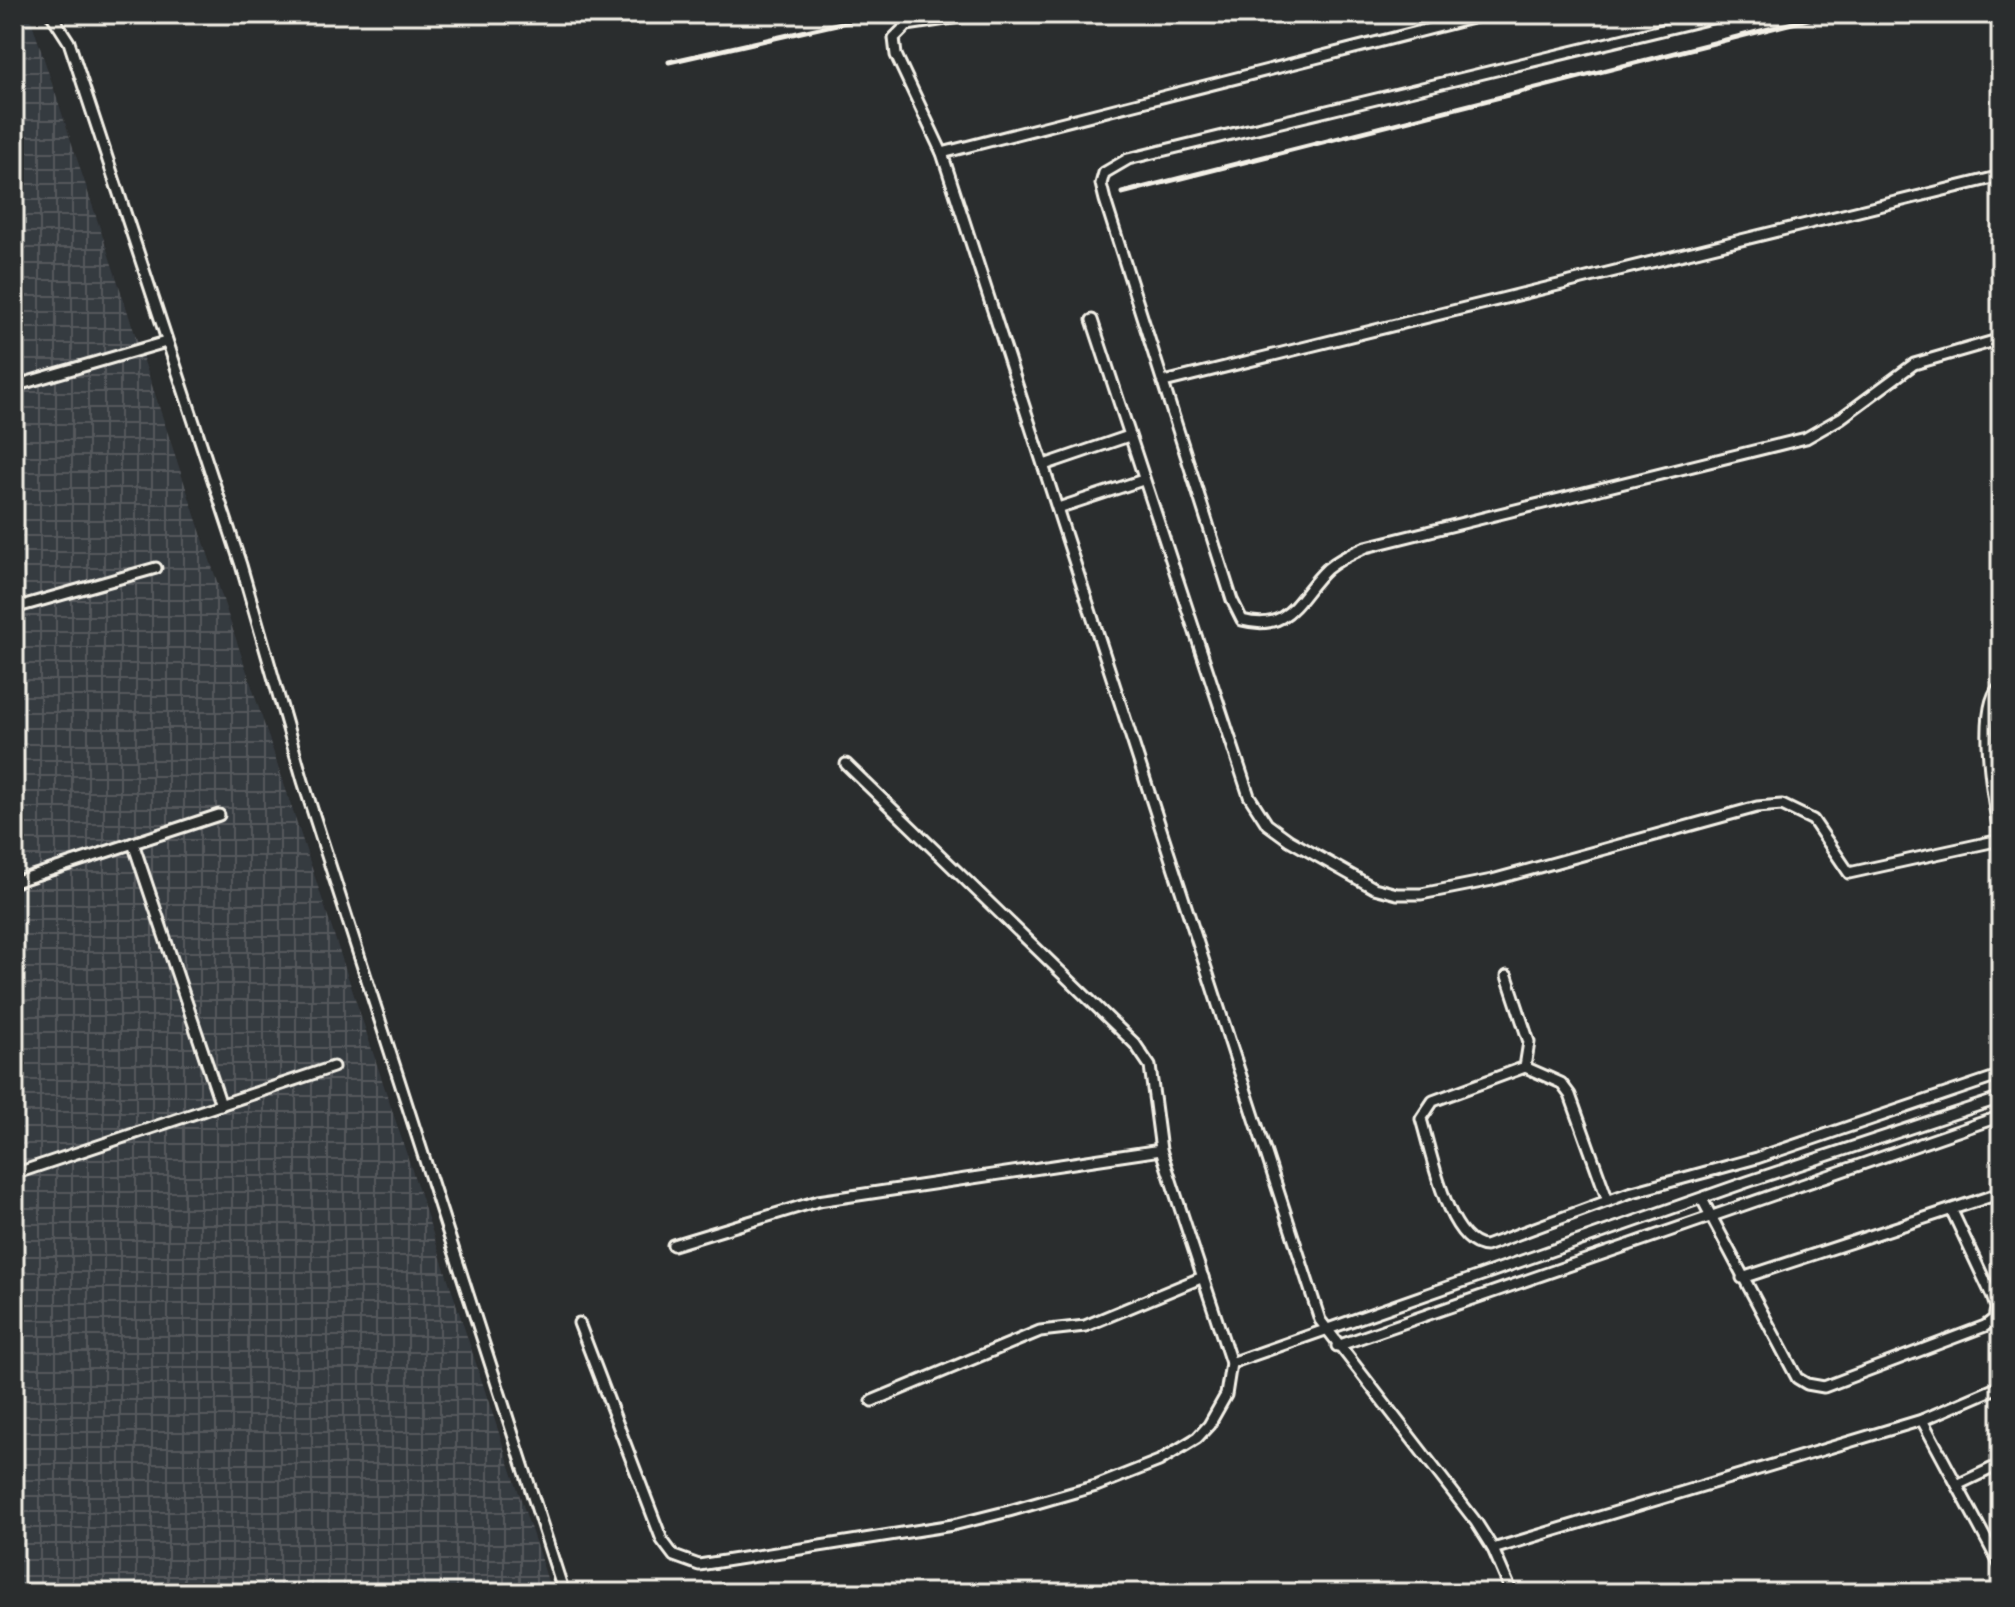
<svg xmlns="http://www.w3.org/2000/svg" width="2015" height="1607" font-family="'Gochi Hand',sans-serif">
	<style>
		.industrial { fill: url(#industrial-grid) }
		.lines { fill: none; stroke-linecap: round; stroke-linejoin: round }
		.service-casing { stroke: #f4f1e8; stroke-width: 15 }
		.service { stroke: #2a2d2e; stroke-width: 9 }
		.rail { stroke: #f4f1e8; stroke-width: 5 }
	</style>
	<defs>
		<pattern id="industrial-grid" width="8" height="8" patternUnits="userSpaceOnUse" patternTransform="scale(2)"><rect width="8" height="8" fill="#363b41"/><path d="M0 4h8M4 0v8" fill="none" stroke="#54585c"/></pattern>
	</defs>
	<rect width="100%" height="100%" fill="#2a2d2e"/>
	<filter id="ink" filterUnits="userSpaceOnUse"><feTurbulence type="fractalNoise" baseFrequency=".0125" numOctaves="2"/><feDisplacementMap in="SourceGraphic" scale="16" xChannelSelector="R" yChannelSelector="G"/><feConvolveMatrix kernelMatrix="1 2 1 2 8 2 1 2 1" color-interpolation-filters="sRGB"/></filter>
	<g filter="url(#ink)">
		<path class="industrial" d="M14 14H29L552 1593H14Z"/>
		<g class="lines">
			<defs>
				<g id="service">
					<path d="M51 14 69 42 241 565 303 781 564 1593"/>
					<path d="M979 14 907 25 894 38 896 55 942 153 1320 1320 1476 1522 1493 1549 1512 1593"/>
					<path d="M1728 14 1128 159 1104 173 1101 184 1105 200 1232 600 1242 620C1291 633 1297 597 1327 569 1339 559 1352 553 1366 547L1806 438 1841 418 1914 364 2001 339"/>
					<path d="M942 153 1488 14"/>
					<path d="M1092 320 1249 796 1267 824 1289 840 1374 888 1397 894H1421L1492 880 1757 807 1782 805 1813 820 1849 873 2000 840"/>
					<path d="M1164 382 2001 176"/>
					<path d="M14 386 166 342"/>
					<path d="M1044 465 1129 436"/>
					<path d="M1058 508 1143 480"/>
					<path d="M14 608 156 568"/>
					<path d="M2001 686C1974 703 1996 815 2001 845"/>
					<path d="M133 843 221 1105"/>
					<path d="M14 882 219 815"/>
					<path d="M1507 976 1529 1042 1525 1067 1433 1101 1421 1119C1431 1151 1448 1245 1486 1246L1629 1193 1757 1158 2001 1075"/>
					<path d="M1525 1067 1561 1083 1570 1095 1608 1201"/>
					<path d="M14 1174 333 1067"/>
					<path d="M1702 1199 1797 1378 1807 1384 1824 1387 1985 1326 1994 1319 1996 1308 1992 1296 1952 1211"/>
					<path d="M673 1245 818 1201 1161 1150"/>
					<path d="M1742 1278 2001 1193"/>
					<path d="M579 1323 662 1540 674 1556 699 1565 953 1525 1009 1511 1096 1486 1159 1461 1197 1438 1209 1425 1226 1395 1231 1363 1161 1150 1150 1066 1135 1044 846 764"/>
					<path d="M1337 1346 2001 1116"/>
					<path d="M1231 1363 1747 1182 2001 1098"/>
					<path d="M872 1401 1040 1331 1085 1326 1203 1277"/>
					<path d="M1922 1420 2001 1567"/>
					<path d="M1957 1485 2001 1464"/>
					<path d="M1493 1549 1922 1420 2001 1386"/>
				</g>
			</defs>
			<use href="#service" class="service-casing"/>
			<use href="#service" class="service"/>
			<g class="rail">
				<path d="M669 62 881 14"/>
				<path d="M1122 193 1828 14"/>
			</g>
		</g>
	</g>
	<rect width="2015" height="1607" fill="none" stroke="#2a2d2e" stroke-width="48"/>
	<rect x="24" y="24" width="1967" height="1559" fill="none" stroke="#f4f1e8" stroke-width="3" filter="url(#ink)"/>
</svg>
